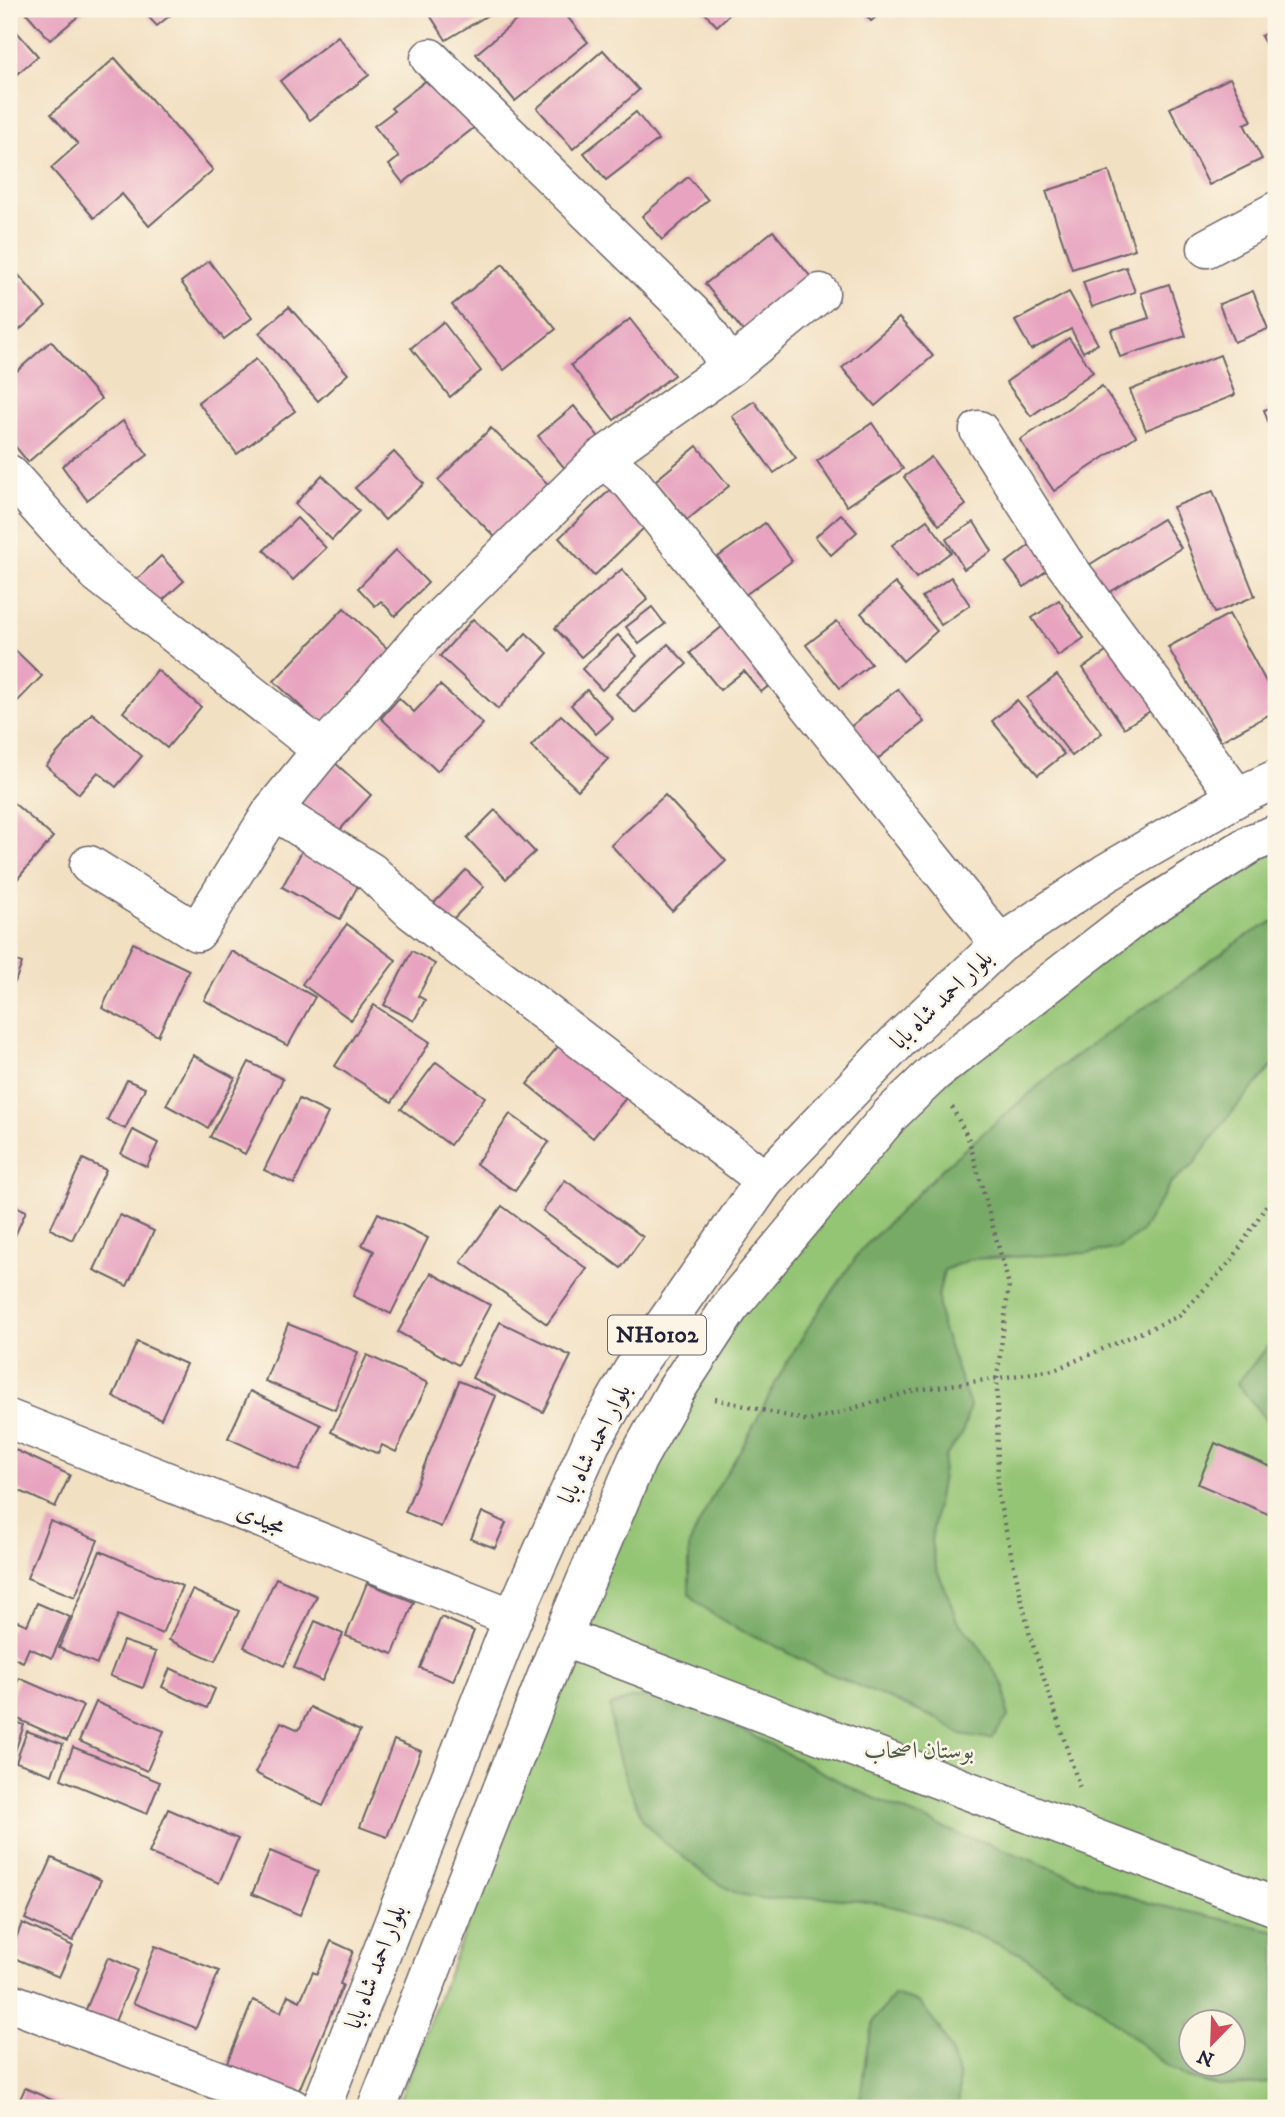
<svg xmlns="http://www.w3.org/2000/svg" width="1285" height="2117" font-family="'IM FELL DW Pica',Amiri,serif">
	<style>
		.green { fill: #94c575; stroke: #5b7458; stroke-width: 2; fill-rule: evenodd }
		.forest { fill: #7a6; stroke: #4c6650; stroke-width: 2; fill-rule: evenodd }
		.building { fill: #e7a3bf }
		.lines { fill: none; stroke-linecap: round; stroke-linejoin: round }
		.minor-casing { stroke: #6b646a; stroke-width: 41 }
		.highway-casing { stroke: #6b646a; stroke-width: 41 }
		.path { stroke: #6b646a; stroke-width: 4.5; stroke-dasharray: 2 5; stroke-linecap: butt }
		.minor { stroke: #fff; stroke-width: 38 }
		.highway { stroke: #fff; stroke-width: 38 }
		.labels { text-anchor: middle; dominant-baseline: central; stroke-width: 5; stroke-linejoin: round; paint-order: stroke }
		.shield { fill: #fcf5e5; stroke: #63616e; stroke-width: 2 }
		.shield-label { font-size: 23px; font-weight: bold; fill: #22223b }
		.street-label { font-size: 24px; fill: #22223b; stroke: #fcf5e5 }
		.park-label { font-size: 24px; fill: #4a5b4f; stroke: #fcf5e5 }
	</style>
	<rect width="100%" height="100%" fill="#fcf5e5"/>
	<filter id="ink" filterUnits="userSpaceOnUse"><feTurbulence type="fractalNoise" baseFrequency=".0143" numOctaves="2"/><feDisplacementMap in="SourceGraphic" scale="14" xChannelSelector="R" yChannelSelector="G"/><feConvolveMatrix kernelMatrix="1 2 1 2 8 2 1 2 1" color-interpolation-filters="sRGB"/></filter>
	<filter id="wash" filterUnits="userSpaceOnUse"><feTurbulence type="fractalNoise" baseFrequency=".00686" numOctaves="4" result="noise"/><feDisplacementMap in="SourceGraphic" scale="28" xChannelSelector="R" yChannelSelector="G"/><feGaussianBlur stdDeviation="1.57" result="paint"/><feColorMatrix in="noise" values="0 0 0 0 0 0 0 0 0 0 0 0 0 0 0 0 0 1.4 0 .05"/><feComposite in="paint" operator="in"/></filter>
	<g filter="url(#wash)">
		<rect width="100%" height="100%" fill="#f2e0c2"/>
		<path class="green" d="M1276 851V2108H396L601 1580 656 1453 743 1308 934 1089 1176 903ZM1190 2022H1232V2064H1190Z"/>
		<g class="forest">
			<path d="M1276 920V1062L1227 1118 1193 1165 1171 1183 1141 1232 1117 1249 1088 1253 971 1259 944 1270 938 1297 941 1324 970 1406 962 1434 945 1457 931 1541 936 1568 948 1595 957 1621 976 1641 1005 1688 1008 1717 991 1739 961 1734 937 1719 821 1670 768 1642 738 1629 712 1614 689 1594V1545L713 1495 744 1444 783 1369 812 1321 861 1250 944 1167 1058 1069 1126 1019 1178 986 1200 968 1248 935Z"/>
			<path d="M1276 1337V1433L1237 1383Z"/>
			<path d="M633 1698H662L689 1702 856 1790 963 1836 990 1844 1097 1886 1149 1903 1276 1931V2082L1249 2085 1218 2086 1188 2078 1163 2063 1094 2004 1070 1989 1021 1954 939 1919 883 1904 823 1897 767 1899 738 1894 711 1879 664 1842 643 1821 620 1764 613 1734 610 1706ZM1190 2022H1232V2064H1190Z"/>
			<path d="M894 1995 920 2003 938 2026 951 2051 959 2077V2108H859L867 2047 874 2020Z"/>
		</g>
		<g id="blocks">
			<g class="building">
				<path d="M23 9H87L50 40Z"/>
				<path d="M141 9H178L157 26Z"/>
				<path d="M426 9H498L446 40Z"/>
				<path d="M530 9H561L588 42 515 101 476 54Z"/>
				<path d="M701 9H735L717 26Z"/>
				<path d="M861 9H886L871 21Z"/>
				<path d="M9 23 38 56 9 81Z"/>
				<path d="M1276 27V51L1271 54 1261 36Z"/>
				<path d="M338 36 369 75 310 120 280 81Z"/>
				<path d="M603 50 639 90 573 149 537 108Z"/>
				<path d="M115 58 213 170 149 226 122 194 94 218 51 168 78 144 51 114Z"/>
				<path d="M433 75 475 127 403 183 389 165 399 157 374 126 394 111 391 108Z"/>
				<path d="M1230 78 1252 121 1244 124 1262 159 1209 185 1170 108Z"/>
				<path d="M636 112 658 140 606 180 584 153Z"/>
				<path d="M9 132 17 141 9 148Z"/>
				<path d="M1109 171 1135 249 1072 269 1046 191Z"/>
				<path d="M688 177 708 200 662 240 642 216Z"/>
				<path d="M773 231 819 287 751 341 705 284Z"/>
				<path d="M209 261 252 318 224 339 181 282Z"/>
				<path d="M9 264 46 307 9 339Z"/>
				<path d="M503 264 556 329 504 370 452 305Z"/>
				<path d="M1126 267 1135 292 1092 307 1083 282Z"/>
				<path d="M1169 284 1186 336 1120 357 1111 330 1149 318 1141 293Z"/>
				<path d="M1253 291 1268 329 1234 342 1219 304Z"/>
				<path d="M1069 292 1098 344 1083 352 1071 329 1031 350 1015 321Z"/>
				<path d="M289 307 348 374 318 401 259 333Z"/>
				<path d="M899 318 933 356 875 406 842 368Z"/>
				<path d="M630 319 674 375 614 420 571 365Z"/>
				<path d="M443 322 481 371 450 397 411 348Z"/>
				<path d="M1069 338 1093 372 1031 416 1006 382Z"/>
				<path d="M51 341 101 399 28 462 9 439V378Z"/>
				<path d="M1220 355 1235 395 1146 430 1130 390Z"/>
				<path d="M256 359 295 411 237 454 198 402Z"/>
				<path d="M1102 386 1136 436 1054 491 1020 440Z"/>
				<path d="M754 401 796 458 774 473 732 416Z"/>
				<path d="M574 406 603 442 567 471 538 436Z"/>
				<path d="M1276 406V444L1264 410Z"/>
				<path d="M123 421 148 455 87 500 62 466Z"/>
				<path d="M872 423 903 469 847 506 817 461Z"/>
				<path d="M491 428 553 489 500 542 438 480Z"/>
				<path d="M697 446 729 486 687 520 655 481Z"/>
				<path d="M394 452 424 484 385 520 355 488Z"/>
				<path d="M931 457 966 505 939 525 904 477Z"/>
				<path d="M322 475 359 511 332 540 295 504Z"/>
				<path d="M611 489 646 526 594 576 559 538Z"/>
				<path d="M1213 491 1255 596 1215 613 1173 507Z"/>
				<path d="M841 514 857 532 831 555 815 537Z"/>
				<path d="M297 518 326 548 293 580 264 550Z"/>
				<path d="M1163 519 1181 548 1102 597 1084 568Z"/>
				<path d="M927 520 951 552 916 578 892 545Z"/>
				<path d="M974 522 992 551 964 569 946 539Z"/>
				<path d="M765 523 792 561 745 595 718 557Z"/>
				<path d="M1039 538 1057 563 1024 587 1006 563Z"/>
				<path d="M396 550 428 583 395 616 381 601 375 606 358 588Z"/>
				<path d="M161 556 184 581 155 607 133 583Z"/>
				<path d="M622 569 648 599 581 657 555 628Z"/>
				<path d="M951 577 970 605 941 625 922 597Z"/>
				<path d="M895 583 937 631 903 661 861 613Z"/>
				<path d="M1059 600 1084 638 1058 656 1032 618Z"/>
				<path d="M652 607 665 624 639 644 626 627Z"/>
				<path d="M344 608 391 652 320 725 274 681Z"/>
				<path d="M1229 614 1276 700V711L1221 741 1168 647Z"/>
				<path d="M473 619 509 652 526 633 548 653 498 709 440 656Z"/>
				<path d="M729 621 776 680 761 692 744 671 720 690 690 653Z"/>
				<path d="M837 621 871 664 840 688 806 645Z"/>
				<path d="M618 635 637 656 602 690 582 669Z"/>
				<path d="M9 644 42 676 9 710Z"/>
				<path d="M668 644 687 664 635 713 616 694Z"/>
				<path d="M1116 645 1158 706 1124 728 1083 668Z"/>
				<path d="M157 670 201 707 167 748 123 712Z"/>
				<path d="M1057 675 1102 733 1072 756 1027 698Z"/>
				<path d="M440 685 483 724 437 771 381 718 399 698 414 712Z"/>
				<path d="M898 689 924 722 875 761 849 728Z"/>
				<path d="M587 690 613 719 596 734 571 705Z"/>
				<path d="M1017 700 1064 754 1038 775 992 721Z"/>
				<path d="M92 713 142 756 116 787 98 772 79 794 46 766Z"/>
				<path d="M561 715 608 759 578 790 531 746Z"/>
				<path d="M334 762 371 795 330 841 292 808Z"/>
				<path d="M665 795 726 861 672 911 611 845Z"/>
				<path d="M9 799 53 837 9 889Z"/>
				<path d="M495 810 535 852 506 879 467 838Z"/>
				<path d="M307 842 365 873 340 919 282 887Z"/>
				<path d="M466 870 484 887 450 922 432 905Z"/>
				<path d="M347 924 396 960 351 1020 302 984Z"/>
				<path d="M133 943 189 970 158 1036 102 1008Z"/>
				<path d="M231 951 315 997 288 1046 204 1000Z"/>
				<path d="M412 951 435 964 418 996 425 1000 414 1021 384 1005Z"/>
				<path d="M9 958 22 963 15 982 9 980Z"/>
				<path d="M374 1005 430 1042 392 1102 335 1066Z"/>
				<path d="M565 1038 631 1092 593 1138 527 1084Z"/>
				<path d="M193 1055 235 1078 208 1128 166 1105Z"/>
				<path d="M249 1062 283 1079 245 1154 210 1137Z"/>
				<path d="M436 1062 485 1097 450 1145 401 1109Z"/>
				<path d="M127 1080 145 1088 125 1129 107 1120Z"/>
				<path d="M299 1099 328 1113 294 1184 264 1170Z"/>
				<path d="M510 1114 549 1142 515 1191 476 1164Z"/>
				<path d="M133 1130 158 1143 147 1167 121 1154Z"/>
				<path d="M83 1159 106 1170 72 1240 50 1229Z"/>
				<path d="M565 1180 643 1237 621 1268 543 1211Z"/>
				<path d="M9 1203 26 1211 9 1249Z"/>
				<path d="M502 1206 587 1269 547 1324 461 1262Z"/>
				<path d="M378 1213 428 1238 391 1314 353 1296 374 1251 362 1245Z"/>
				<path d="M120 1215 154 1231 127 1286 94 1270Z"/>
				<path d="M431 1273 490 1305 458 1365 398 1332Z"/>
				<path d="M500 1322 571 1356 543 1412 472 1378Z"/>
				<path d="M288 1324 358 1352 335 1410 265 1381Z"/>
				<path d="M137 1342 186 1364 161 1419 113 1397Z"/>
				<path d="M367 1355 428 1383 396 1452 382 1445 378 1454 331 1432Z"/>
				<path d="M459 1381 496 1396 441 1527 405 1512Z"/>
				<path d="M250 1391 321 1425 299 1471 228 1438Z"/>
				<path d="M1215 1443 1276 1469V1493L1268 1514 1198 1484Z"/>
				<path d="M11 1448 70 1475 55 1507 9 1486V1454Z"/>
				<path d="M482 1512 506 1523 495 1548 471 1539Z"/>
				<path d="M50 1521 98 1540 75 1597 27 1578Z"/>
				<path d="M100 1551 182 1586 162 1634 118 1615 97 1664 59 1648Z"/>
				<path d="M276 1578 317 1596 284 1666 244 1647Z"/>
				<path d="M367 1583 414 1602 393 1654 346 1636Z"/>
				<path d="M192 1590 239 1611 215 1661 169 1640Z"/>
				<path d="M37 1603 70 1617 52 1658 29 1648 23 1662 9 1656V1633L15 1620 27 1625Z"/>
				<path d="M441 1617 474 1631 453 1681 420 1668Z"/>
				<path d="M315 1621 343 1634 322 1681 294 1668Z"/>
				<path d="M123 1641 156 1652 143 1688 110 1676Z"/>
				<path d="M170 1668 215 1689 207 1708 162 1687Z"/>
				<path d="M19 1678 83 1706 67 1741 9 1715V1702Z"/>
				<path d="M96 1702 164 1731 147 1771 79 1741Z"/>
				<path d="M310 1707 360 1731 323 1806 255 1773 281 1722 299 1730Z"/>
				<path d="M9 1720 24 1725 12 1760 9 1758Z"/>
				<path d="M27 1731 63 1744 52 1775 16 1762Z"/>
				<path d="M394 1740 421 1751 387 1837 360 1827Z"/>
				<path d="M73 1747 160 1782 147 1814 61 1779Z"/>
				<path d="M168 1809 238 1839 219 1883 149 1853Z"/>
				<path d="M270 1851 318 1871 300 1915 252 1894Z"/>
				<path d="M52 1858 101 1880 73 1941 25 1919Z"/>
				<path d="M22 1923 73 1946 59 1977 9 1956Z"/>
				<path d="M331 1941 353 1951 340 1984 343 1985 297 2095 226 2065 253 2000 281 2012 288 1995 300 2001 313 1972 317 1974Z"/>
				<path d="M155 1946 219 1971 196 2028 133 2003Z"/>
				<path d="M108 1957 137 1970 113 2026 84 2014Z"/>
				<path d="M25 2088 70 2108H16Z"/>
				<path d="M213 2098 237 2108H208Z"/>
			</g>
		</g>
	</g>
	<g filter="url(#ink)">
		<use href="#blocks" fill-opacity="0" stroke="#6b646a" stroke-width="2"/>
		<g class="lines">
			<defs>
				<g id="minor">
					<path d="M430 58 699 320 730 367"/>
					<path d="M1207 248 1276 211"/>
					<path d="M979 430 1063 561 1237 797"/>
					<path d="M602 458 631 482 1000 944"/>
					<path d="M9 474 97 573 322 750"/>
					<path d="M273 810 371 872 412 911 765 1180"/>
					<path d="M89 865 197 932 273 810 322 750 358 712 429 629 602 458 730 367 820 293"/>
					<path d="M9 1419 513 1618"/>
					<path d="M562 1637 1276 1907"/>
					<path d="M9 2002 292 2108"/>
				</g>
				<g id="highway">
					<path d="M321 2108 513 1618 591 1443 633 1370 765 1180 900 1039 1000 944 1106 873 1237 797 1276 779"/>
					<path d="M377 2108 562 1637 637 1460 676 1390 730 1307 890 1115 935 1072 1140 913 1252 843 1276 834"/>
				</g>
			</defs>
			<use href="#minor" class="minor-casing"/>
			<use href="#highway" class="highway-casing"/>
			<g class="path">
				<path d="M952 1107 969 1140 1009 1285 997 1378 998 1496 1030 1636 1081 1791"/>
				<path d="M715 1399 809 1421 916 1390 1054 1370 1179 1316 1232 1260 1276 1190"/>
			</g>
			<use href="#minor" class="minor"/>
			<use href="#highway" class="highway"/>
		</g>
	</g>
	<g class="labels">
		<rect class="shield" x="608" y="1315.5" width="98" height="39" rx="5"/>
		<g class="shield-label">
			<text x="657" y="1335">NH0102</text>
		</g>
		<g class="street-label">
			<text transform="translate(942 1000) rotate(-44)">بلوار احمد شاه بابا</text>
			<text transform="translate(595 1444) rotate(-63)">بلوار احمد شاه بابا</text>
			<text transform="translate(261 1519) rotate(22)">مجیدی</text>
			<text transform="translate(376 1967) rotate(-69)">بلوار احمد شاه بابا</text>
		</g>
		<g class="park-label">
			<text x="919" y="1751">بوستان اصحاب</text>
		</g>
	</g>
	<rect width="1285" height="2117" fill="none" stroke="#fcf5e5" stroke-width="35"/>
	<g transform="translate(1212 2043) rotate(203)"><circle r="33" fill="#fcf5e5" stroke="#a5a1a1" stroke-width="2"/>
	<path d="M0-5L12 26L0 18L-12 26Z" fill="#d1495b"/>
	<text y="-10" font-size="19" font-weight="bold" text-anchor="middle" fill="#22223b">N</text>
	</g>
</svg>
